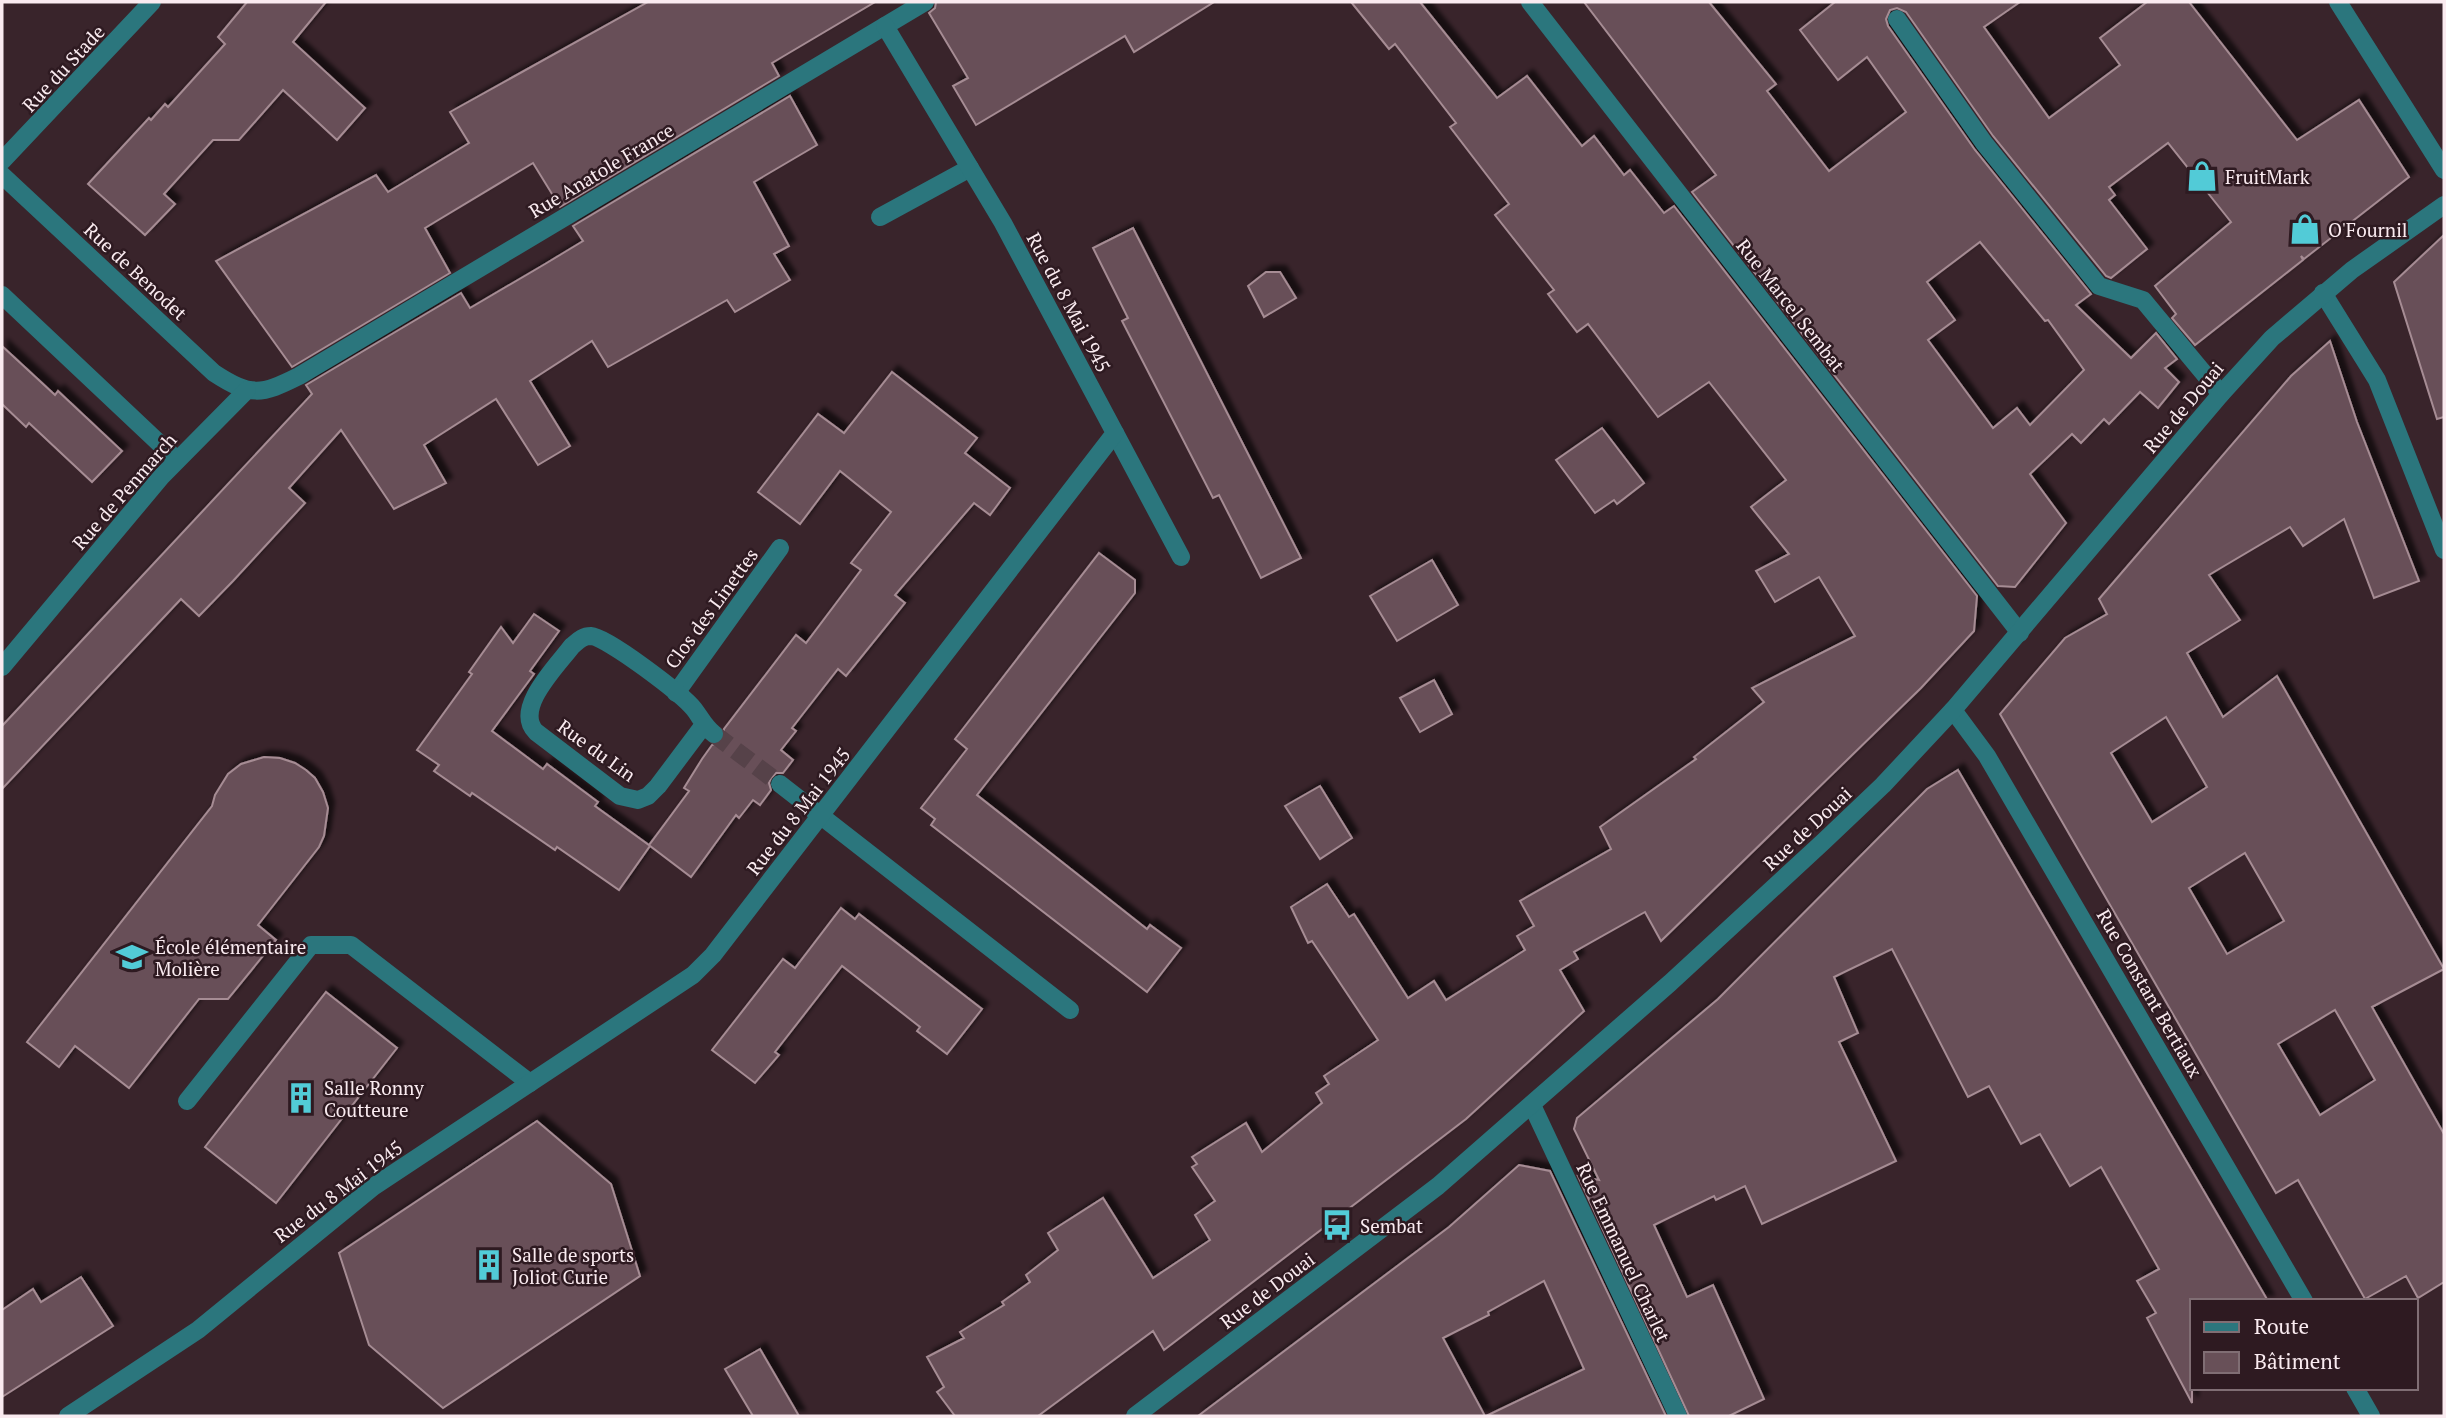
<svg xmlns="http://www.w3.org/2000/svg" width="2446" height="1418" font-family="'PT Serif',serif">
	<style>
		.building { fill: #685058; stroke: #a68c94; stroke-width: 2; fill-rule: evenodd; filter: url(#shadow) }
		.lines { fill: none; stroke-linecap: round; stroke-linejoin: round }
		.minor-tunnel { stroke: #564249; stroke-width: 18; stroke-dasharray: 18 9; stroke-linecap: butt }
		.service { stroke: #2b767d; stroke-width: 18 }
		.minor { stroke: #2b767d; stroke-width: 18 }
		.tertiary { stroke: #2b767d; stroke-width: 18 }
		.labels { text-anchor: middle; dominant-baseline: central; stroke-width: 5; stroke-linejoin: round; paint-order: stroke }
		.street-label { font-size: 19px; fill: #faebf0; stroke: #2e1a21 }
		.poi-label { font-size: 19px; fill: #faebf0; stroke: #2e1a21; text-anchor: start }
	</style>
	<defs>
		<filter id="shadow"><feDropShadow dx="6" dy="-6" stdDeviation="2" flood-color="#0009"/></filter>
	</defs>
	<rect width="100%" height="100%" fill="#39242b"/>
	<g class="building">
		<path d="M247 2H326L293 42 365 108 337 140 283 90 239 140H213L164 194 175 204 145 235 88 184 149 118 151 120 165 104 168 107 225 44 218 37Z"/>
		<path d="M648 2H875L772 63 779 76 560 207 533 163 425 228 450 273 292 367 216 261 376 175 388 192 469 143 450 112Z"/>
		<path d="M936 2H1214L1134 52 1125 36 976 125 953 86 968 78 929 13 935 8Z"/>
		<path d="M1351 2H1420L1497 98 1527 76 1582 146 1594 136 1624 175 1630 170 1664 213 1674 206 1977 596 1974 631 1921 688 1661 941 1645 912 1574 952 1578 959 1560 970 1584 1011 1466 1119 1164 1350 1153 1331 1038 1416H955L937 1392 944 1387 927 1357 964 1338 960 1332 1004 1305 1002 1302 1030 1282 1026 1275 1058 1250 1048 1233 1103 1198 1153 1278 1210 1240 1195 1215 1215 1201 1192 1167 1197 1164 1192 1157 1246 1123 1262 1152 1322 1103 1316 1093 1329 1084 1324 1076 1378 1040 1312 941 1308 943 1291 907 1327 884 1349 917 1354 914 1408 998 1434 981 1446 1000 1525 950 1517 936 1534 926 1520 901 1611 849 1600 827 1696 759 1694 757 1764 702 1752 688 1855 636 1819 577 1775 602 1756 571 1789 554 1751 507 1786 480 1709 382 1658 417 1588 324 1577 332 1548 294 1554 290 1495 215 1509 204 1450 127 1456 123 1395 44 1389 49Z"/>
		<path d="M1584 2H1709L1776 84 1767 91 1829 171 1906 112 1867 57 1838 80 1800 30 1835 2H2020L1984 27 2049 118 2120 65 2100 38 2147 2H2189L2297 140 2359 100 2409 177 2304 259 2301 256 2303 260 2195 345 2172 318 2176 314 2155 286 2231 222 2168 143 2109 187 2115 195 2109 200 2147 249 2111 278 2106 276 1993 136 1906 12 1897 8 1890 10 1886 19 1888 26 1975 150 2091 294 2076 305 2131 358 2156 333 2177 359 2165 368 2179 382 2158 408 2140 392 2109 424 2104 419 2081 443 2072 434 2030 474 2066 523 2015 587 1998 586 1692 192 1716 175ZM1980 242 2045 321 2048 320 2084 370 2030 425 2017 408 1993 428 1928 340 1955 320 1927 282Z"/>
		<path d="M790 96 817 145 754 182 789 246 774 254 790 280 735 312 727 300 608 367 592 341 530 381 570 446 538 465 496 399 424 445 446 483 394 509 341 430 289 488 305 503 233 581 199 616 181 599 2 789V726L312 394 306 385 461 293 470 308 545 264 583 241 573 226Z"/>
		<path d="M1133 228 1301 558 1261 578 1219 495 1213 498 1122 321 1128 318 1093 248Z"/>
		<path d="M2444 235V417L2437 419 2394 282Z"/>
		<path d="M1266 272H1280L1296 298 1264 317 1248 286Z"/>
		<path d="M2330 341 2357 422 2419 581 2374 598 2344 519 2303 546 2290 527 2209 575 2240 620 2187 653 2223 717 2277 676 2444 969 2372 1007 2444 1134V1282L2418 1298 2406 1276 2365 1299 2298 1180 2276 1193 2000 714 2065 638 2107 614 2099 599 2291 376ZM2166 717 2207 787 2152 822 2111 753ZM2245 853 2284 921 2227 954 2189 888ZM2335 1010 2375 1080 2320 1115 2278 1044Z"/>
		<path d="M2 346 55 395 58 391 122 451 92 482 29 423 26 427 2 404Z"/>
		<path d="M892 372 977 438 965 453 1010 488 990 515 974 503 895 595 905 603 846 676 838 669 792 728 796 731 781 750 793 760 783 773H776L771 778 769 783 771 790 760 805 753 800 739 818 736 815 691 877 650 846 619 890 557 847 555 850 472 793 470 796 434 771 439 765 417 750 472 674 469 672 501 627 513 643 534 614 559 631 530 671 534 674 492 731 543 769 547 764 598 802 595 806 649 845 689 791 684 788 702 759 712 745 723 741 724 729 796 635 806 643 861 570 851 563 891 512 840 471 800 524 758 492 818 414 844 433Z"/>
		<path d="M1602 428 1644 483 1617 504 1614 500 1595 513 1556 460Z"/>
		<path d="M1099 553 1135 580V593L977 795 1147 929 1150 925 1181 948 1147 992 931 825 935 819 921 808 967 749 955 739Z"/>
		<path d="M1432 560 1458 605 1397 641 1370 596Z"/>
		<path d="M1434 680 1452 714 1420 732 1400 698Z"/>
		<path d="M264 757 280 758 295 763 306 770 315 778 323 792 328 808 324 836 319 847 258 925 276 940 228 999H199L129 1088 75 1046 59 1067 27 1042 212 806 215 795 228 774 241 764Z"/>
		<path d="M1958 770 2268 1301H2192V1403L2147 1318 2156 1313 2137 1281 2159 1269 2101 1167 2070 1186 2040 1134 2021 1144 1989 1086 1968 1097 1892 949 1834 977 1858 1033 1839 1042 1896 1161 1762 1224 1745 1186 1716 1200 1714 1196 1654 1225 1687 1297 1713 1285 1764 1399 1729 1416H1689L1578 1176 1599 1180 1574 1129 1577 1118 1718 999 1927 789Z"/>
		<path d="M1320 786 1352 838 1320 859 1285 806Z"/>
		<path d="M841 908 855 919 859 914 982 1009 947 1054 917 1031 920 1027 842 966 775 1052 779 1055 755 1083 712 1050 783 959 795 968Z"/>
		<path d="M326 992 397 1048 276 1203 205 1147Z"/>
		<path d="M537 1121 611 1184 640 1276 443 1408 369 1345 339 1253Z"/>
		<path d="M1519 1165 1550 1171 1666 1416H1486L1584 1369 1544 1281 1488 1312 1489 1315 1443 1338 1485 1416H1198L1449 1227Z"/>
		<path d="M81 1277 113 1326 2 1397V1310L33 1289 41 1302Z"/>
		<path d="M760 1349 799 1416H753L725 1369Z"/>
	</g>
	<g class="lines">
		<path class="minor-tunnel" d="M714 734 780 784"/>
		<g class="service">
			<path d="M2338 2 2444 170"/>
			<path d="M1897 19 1984 143 2099 286 2143 300 2221 394"/>
			<path d="M880 217 970 168"/>
			<path d="M2323 293 2377 380 2444 550"/>
			<path d="M2 295 177 460"/>
			<path d="M187 1101 311 945H351L530 1083"/>
		</g>
		<g class="minor">
			<path d="M1530 2 2020 633"/>
			<path d="M2 161 152 2"/>
			<path d="M2 175 214 373C251 397 261 395 299 376L925 2"/>
			<path d="M1115 433 1181 557"/>
			<path d="M2 667 161 477 247 390"/>
			<path d="M676 693 780 548"/>
			<path d="M1953 710 1987 756 2304 1301"/>
			<path d="M703 726 658 786 648 796 638 800 620 796 536 732C513 709 557 666 572 646 578 641 582 636 591 636 607 637 682 694 694 709 701 718 704 726 714 734"/>
			<path d="M780 784 1070 1010"/>
			<path d="M1532 1105 1678 1416"/>
			<path d="M2355 1388 2371 1416"/>
			<path d="M68 1416 198 1330 373 1187 693 975 713 955 1115 433 1003 223 885 26"/>
		</g>
		<path class="tertiary" d="M1135 1416 1438 1186 1670 983 1823 842 1883 785 1953 710 2221 394 2272 338 2352 270 2444 205"/>
	</g>
	<defs>
		<symbol id="shop-bare" viewBox="-9 -9 18 18"><path d="M-5-2.5h2.3a2.7 3.5 0 0 1 5.4 0H5L5.5 6h-11ZM-1.5-2.5h3a1.5 2.3 0 0 0-3 0Z" fill="#52cbd7" stroke="#2e1a21" stroke-width="2.5" paint-order="stroke"/></symbol>
		<symbol id="school-bare" viewBox="-9 -9 18 18"><path d="M0-5L7-2L0 1L-7-2ZM-4 1L0 2.5L4 1V4Q0 6-4 4Z" fill="#52cbd7" stroke="#2e1a21" stroke-width="2.5" paint-order="stroke"/></symbol>
		<symbol id="building-bare" viewBox="-9 -9 18 18"><path d="M-4-6H4V6H1V3H-1V6H-4ZM-2.5-4.3h1.7v1.8h-1.7ZM.8-4.3h1.7v1.8H.8ZM-2.5-1h1.7V.8h-1.7ZM.8-1h1.7V.8H.8Z" fill="#52cbd7" stroke="#2e1a21" stroke-width="2.5" paint-order="stroke"/></symbol>
		<symbol id="bus-bare" viewBox="-9 -9 18 18"><path d="M-5-6H5V4H4V6H2V4H-2V6H-4V4H-5ZM-3.5-4V0h7V-4ZM-3.5 1.2v1.5H-2V1.2ZM2 1.2v1.5H3.5V1.2Z" fill="#52cbd7" stroke="#2e1a21" stroke-width="2.5" paint-order="stroke"/></symbol>
	</defs>
	<g fill-rule="evenodd">
		<use href="#shop-bare" x="2180" y="154" width="44" height="44"/>
		<use href="#shop-bare" x="2283" y="207" width="44" height="44"/>
		<use href="#school-bare" x="110" y="935" width="44" height="44"/>
		<use href="#building-bare" x="279" y="1076" width="44" height="44"/>
		<use href="#bus-bare" x="1315" y="1203" width="44" height="44"/>
		<use href="#building-bare" x="467" y="1243" width="44" height="44"/>
	</g>
	<g class="labels">
		<g class="street-label">
			<text transform="translate(63 68) rotate(-47)">Rue du Stade</text>
			<text transform="translate(601 170) rotate(-31)">Rue Anatole France</text>
			<text transform="translate(136 271) rotate(43)">Rue de Benodet</text>
			<text transform="translate(1069 302) rotate(62)">Rue du 8 Mai 1945</text>
			<text transform="translate(1791 305) rotate(52)">Rue Marcel Sembat</text>
			<text transform="translate(2183 407) rotate(-50)">Rue de Douai</text>
			<text transform="translate(124 491) rotate(-49)">Rue de Penmarch</text>
			<text transform="translate(711 608) rotate(-54)">Clos des Linettes</text>
			<text transform="translate(597 750) rotate(36)">Rue du Lin</text>
			<text transform="translate(798 811) rotate(-52)">Rue du 8 Mai 1945</text>
			<text transform="translate(1807 828) rotate(-43)">Rue de Douai</text>
			<text transform="translate(2150 993) rotate(60)">Rue Constant Bertiaux</text>
			<text transform="translate(338 1191) rotate(-37)">Rue du 8 Mai 1945</text>
			<text transform="translate(1624 1252) rotate(65)">Rue Emmanuel Charlet</text>
			<text transform="translate(1267 1290) rotate(-37)">Rue de Douai</text>
		</g>
		<g class="poi-label">
			<text x="2225" y="176">FruitMark</text>
			<text x="2328" y="229">O'Fournil</text>
			<text x="155" y="946">École élémentaire<tspan x="155" dy="22">Molière</tspan></text>
			<text x="324" y="1087">Salle Ronny<tspan x="324" dy="22">Coutteure</tspan></text>
			<text x="1360" y="1225">Sembat</text>
			<text x="512" y="1254">Salle de sports<tspan x="512" dy="22">Joliot Curie</tspan></text>
		</g>
	</g>
	<rect width="2446" height="1418" fill="none" stroke="#faebf0" stroke-width="7"/>
	<rect x="2190" y="1299" width="228" height="91" fill="#2e1a21" stroke="#806e74" stroke-width="2"/>
	<rect x="2204" y="1322" width="35" height="10" fill="#2b767d" stroke="#806e74" stroke-width="2"/>
	<text x="2254" y="1334" font-size="21" fill="#faebf0">Route</text>
	<rect x="2204" y="1352" width="35" height="21" fill="#685058" stroke="#806e74" stroke-width="2"/>
	<text x="2254" y="1369" font-size="21" fill="#faebf0">Bâtiment</text>
</svg>
